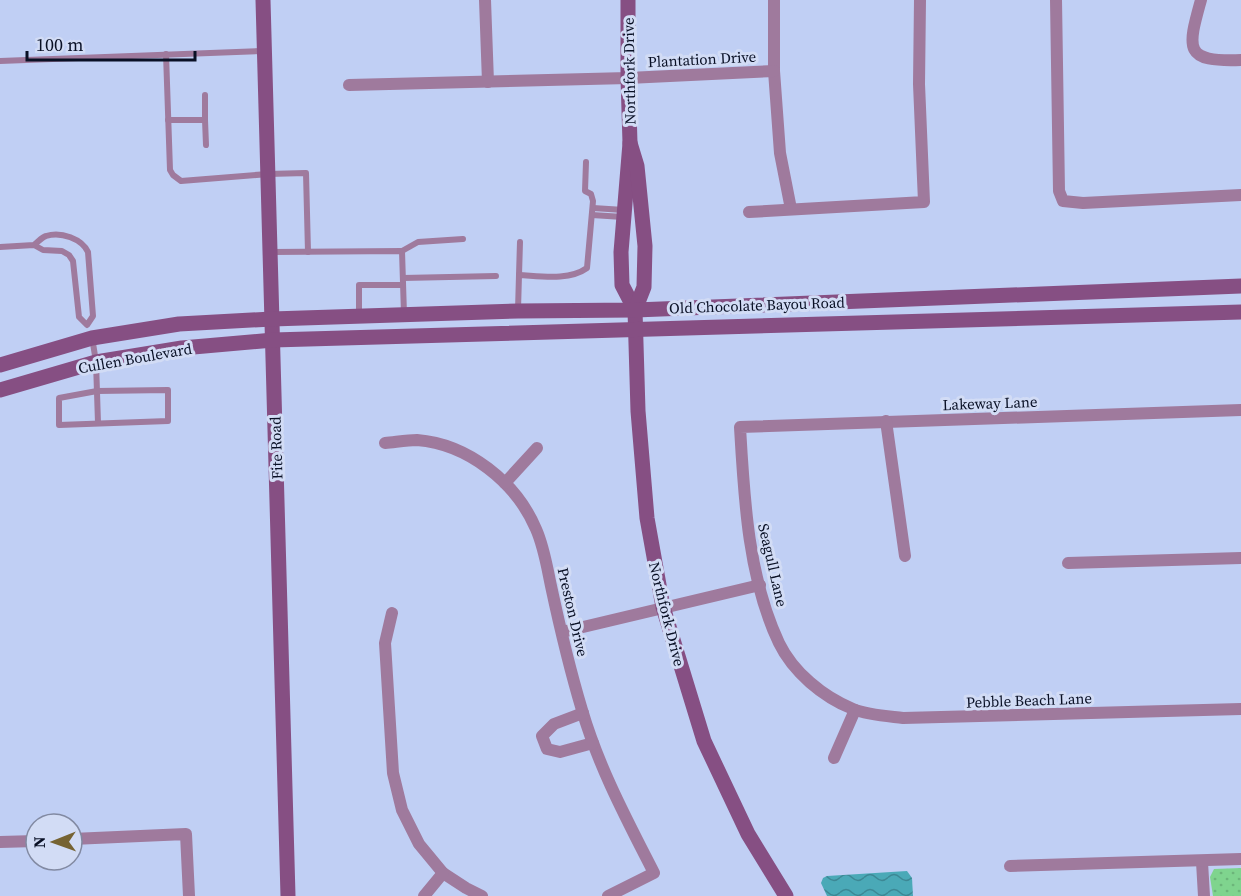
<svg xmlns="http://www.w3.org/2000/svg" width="1241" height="896" font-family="'Source Serif 4',serif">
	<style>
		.green { fill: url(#green-dots) }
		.water { fill: url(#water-waves) }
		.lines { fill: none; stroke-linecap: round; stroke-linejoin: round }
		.lane { stroke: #9f7a9d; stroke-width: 6 }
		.street { stroke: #9f7a9d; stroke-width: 12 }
		.secondary { stroke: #864f83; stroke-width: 15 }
		.labels { text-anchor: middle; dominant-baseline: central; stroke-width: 6; stroke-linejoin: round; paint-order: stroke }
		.street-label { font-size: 15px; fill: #091025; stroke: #d2dcf5 }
	</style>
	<defs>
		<pattern id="green-dots" width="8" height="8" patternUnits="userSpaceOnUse" patternTransform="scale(1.5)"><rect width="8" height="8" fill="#7fd48e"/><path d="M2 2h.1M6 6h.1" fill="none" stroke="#6cb57a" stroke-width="1.8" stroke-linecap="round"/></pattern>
		<pattern id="water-waves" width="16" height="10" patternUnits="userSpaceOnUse" patternTransform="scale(1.5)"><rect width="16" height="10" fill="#4aa9b7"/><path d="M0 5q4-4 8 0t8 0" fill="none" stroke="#3c8895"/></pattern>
	</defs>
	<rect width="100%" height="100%" fill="#c0cff4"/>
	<path class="green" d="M1241 868V896H1213L1210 877 1214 869Z"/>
	<path class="water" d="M907 871 912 878 913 896H827L821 883 823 878 827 876Z"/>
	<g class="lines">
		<g class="lane">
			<path d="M166 54 170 170 173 175 181 181 268 174 306 173 308 252"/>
			<path d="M0 61 263 51"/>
			<path d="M168 120H205L206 145"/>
			<path d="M205 120V95"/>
			<path d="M593 208 624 210"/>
			<path d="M592 215 623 217"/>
			<path d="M0 247 34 245 43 250 62 251 69 255 73 261 79 317 87 325 93 316 88 252C82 239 61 231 46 236 42 237 38 242 34 245"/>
			<path d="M402 251 418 242 463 239"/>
			<path d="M272 252 402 251 404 314"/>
			<path d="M519 275 520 242"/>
			<path d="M403 278 496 276"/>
			<path d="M518 310 519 275C540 276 569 281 587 268L593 201 591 194 585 191 586 162"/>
			<path d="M359 315V285H403"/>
			<path d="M92 337 96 362 98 423"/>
			<path d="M168 390V421L59 425V398L97 391Z"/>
		</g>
		<g class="street">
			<path d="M485 0 488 82"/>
			<path d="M774 0V71L780 153 791 209"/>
			<path d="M1056 0 1059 191 1063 201 1083 203 1241 195"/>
			<path d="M1201 0C1187 50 1184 62 1241 60"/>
			<path d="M349 85 628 78 774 71"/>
			<path d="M749 212 924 202 919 84 920 0"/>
			<path d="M1241 410 740 427C744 497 748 578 779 643 793 672 823 697 853 709 868 715 886 716 903 718L1241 709"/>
			<path d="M886 421 905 556"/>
			<path d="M385 443C396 442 407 440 417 440 468 444 516 482 536 529 544 547 547 567 551 586 560 628 570 670 582 710 599 768 627 820 654 873L608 896"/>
			<path d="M505 483 537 448"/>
			<path d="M1068 563 1241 558"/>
			<path d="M392 613 385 643 393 773 402 810 419 844 443 873 466 888 482 896"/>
			<path d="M562 632 760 585"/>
			<path d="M583 713 554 724 542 736 547 749 560 752 593 743"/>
			<path d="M834 758 855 710"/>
			<path d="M72 839 186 834 189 896"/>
			<path d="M0 842 36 841"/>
			<path d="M1202 862 1204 896"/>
			<path d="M1010 866 1241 859"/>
			<path d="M424 896 443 873"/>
		</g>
		<g class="secondary">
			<path d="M263 0 288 896"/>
			<path d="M628 0V78L630 143 621 252 622 285 635 310"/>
			<path d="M630 143 637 166 645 246 644 287 635 310 638 411 647 518 663 607 704 741 748 834 786 896"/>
			<path d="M0 365 92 338 179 324 272 319 518 311 635 310 1241 286"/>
			<path d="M0 390 96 362 182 348 273 340 1241 312"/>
		</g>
	</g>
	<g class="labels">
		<g class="street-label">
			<text transform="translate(702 59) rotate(-3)">Plantation Drive</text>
			<text transform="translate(629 71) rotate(-91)">Northfork Drive</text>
			<text transform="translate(757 305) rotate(-2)">Old Chocolate Bayou Road</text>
			<text transform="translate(135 358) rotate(-10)">Cullen Boulevard</text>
			<text transform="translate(990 403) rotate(-2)">Lakeway Lane</text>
			<text transform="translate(276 448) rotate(-92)">Fite Road</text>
			<text transform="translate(773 565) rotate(77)">Seagull Lane</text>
			<text transform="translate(573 612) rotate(77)">Preston Drive</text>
			<text transform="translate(667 614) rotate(76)">Northfork Drive</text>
			<text transform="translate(1029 700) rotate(-2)">Pebble Beach Lane</text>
		</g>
	</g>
	<g transform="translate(54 842) rotate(269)"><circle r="28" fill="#d2dcf5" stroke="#828aa2" stroke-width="1.5"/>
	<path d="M0-4.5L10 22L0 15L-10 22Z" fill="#766332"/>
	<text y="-9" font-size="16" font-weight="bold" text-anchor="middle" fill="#091025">N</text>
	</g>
	<path d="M27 51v9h168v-9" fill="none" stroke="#091025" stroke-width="3"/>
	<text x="36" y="51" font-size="18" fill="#091025" stroke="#d2dcf5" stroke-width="4.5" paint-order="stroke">100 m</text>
</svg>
